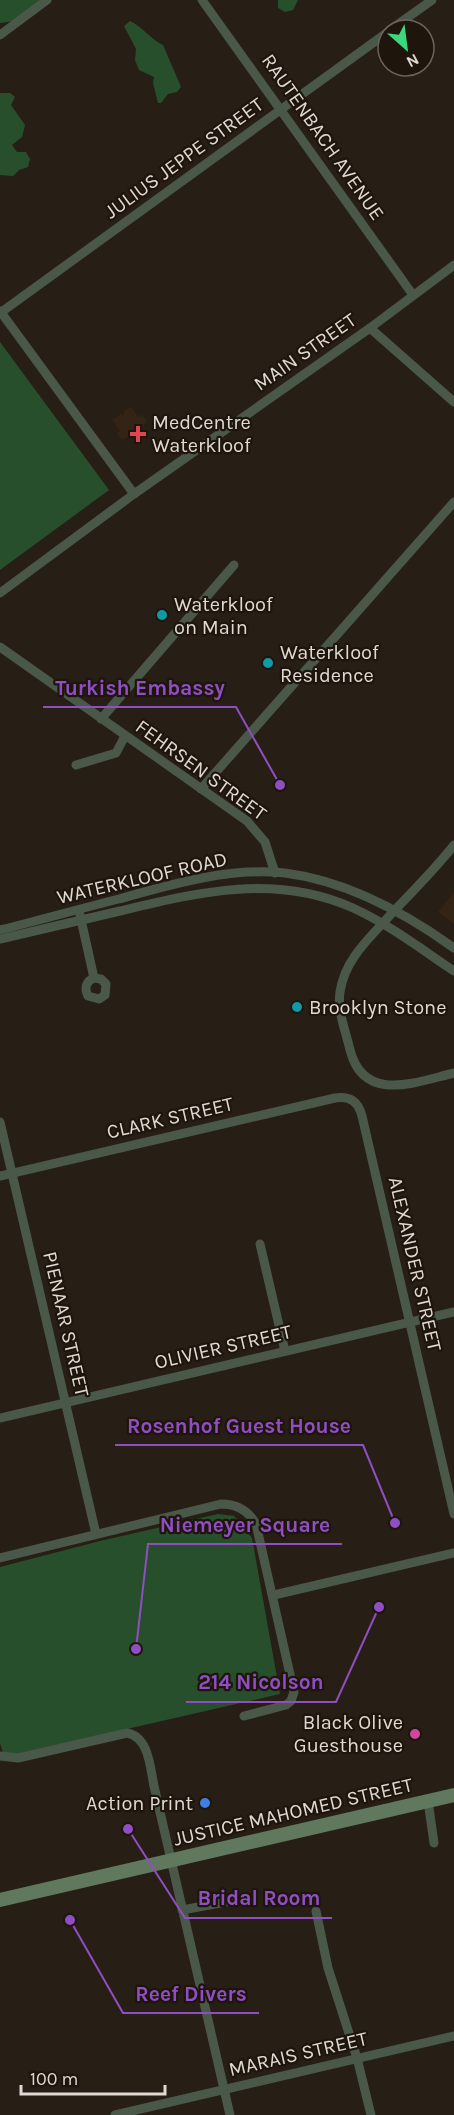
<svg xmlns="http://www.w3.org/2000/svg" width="454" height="2115" font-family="Karla,sans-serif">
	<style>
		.built { fill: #332416 }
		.green { fill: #284f2b }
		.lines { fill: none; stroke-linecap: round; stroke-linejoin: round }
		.street { stroke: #495848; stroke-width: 9 }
		.secondary { stroke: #5f785e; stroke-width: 14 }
		.health-dot { fill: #e0444e; stroke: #1e150c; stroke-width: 2 }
		.culture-dot { fill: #0f9aa8; stroke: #1e150c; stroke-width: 2 }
		.hotel-dot { fill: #d1479c; stroke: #1e150c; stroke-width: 2 }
		.shop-dot { fill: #3f7fe0; stroke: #1e150c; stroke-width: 2 }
		.labels { text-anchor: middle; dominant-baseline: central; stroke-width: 4.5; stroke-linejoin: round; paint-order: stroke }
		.street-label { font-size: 20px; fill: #e0d9d3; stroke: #1e150c }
		.poi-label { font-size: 20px; fill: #e0d9d3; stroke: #1e150c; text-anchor: start }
		.leader { fill: none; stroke: #8f4fc3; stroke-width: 2 }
		.callout-dot { fill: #8f4fc3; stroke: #1e150c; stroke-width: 2 }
		.callout-label { font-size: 21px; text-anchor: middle; font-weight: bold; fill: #8f4fc3; stroke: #1e150c; stroke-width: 4.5; stroke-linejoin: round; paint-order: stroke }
	</style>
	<rect width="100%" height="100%" fill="#271e15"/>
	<g class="built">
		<path d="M131 407 137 415 139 417 142 415 147 421 142 426V429L122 440 117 433 120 431 112 420 121 414 123 416 124 411Z"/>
		<path d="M454 892V924L438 912Z"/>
	</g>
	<g class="green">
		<path d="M0 0H40L15 21 0 23Z"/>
		<path d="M278 0H298L293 10 285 12 278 8Z"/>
		<path d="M130 21C143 27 150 39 163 45L181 87 177 92 168 94 161 103H158L153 83 154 77 139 70 135 60 136 49 124 26Z"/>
		<path d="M0 93H10L15 97 11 105 25 125 22 137 12 145 17 152H26L30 159 28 167 19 170 13 176 0 175Z"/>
		<path d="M0 342 109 490 0 570Z"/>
		<path d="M218 1514 234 1516 252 1538 280 1694 4 1757 0 1743V1567L100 1541Z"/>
	</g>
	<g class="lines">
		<g class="street">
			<path d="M202 0 413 295"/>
			<path d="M390 30 432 0"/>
			<path d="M0 35 47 0"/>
			<path d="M0 311 134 494"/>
			<path d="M0 313 388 32"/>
			<path d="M370 328 454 402"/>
			<path d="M0 593 134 494 370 328 454 265"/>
			<path d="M0 647 247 821 265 842 275 873"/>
			<path d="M101 719 234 565"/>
			<path d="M76 765 116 753 125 736"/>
			<path d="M201 789 454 502"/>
			<path d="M454 845C435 869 413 891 392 913 371 937 345 958 340 992 337 1011 346 1032 350 1050 364 1104 416 1082 454 1073"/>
			<path d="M80 915 94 978C86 981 84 988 88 996L99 999 105 995 106 984 101 979 94 978"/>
			<path d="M0 930C40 920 79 909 119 899 172 884 230 867 285 873 347 881 404 912 454 948"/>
			<path d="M0 939C40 930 80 920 120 911 199 892 275 873 353 908 390 925 421 949 454 971"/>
			<path d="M0 1122 96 1534"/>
			<path d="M0 1176 335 1098C350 1096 358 1101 362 1116L454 1514"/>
			<path d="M260 1244 285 1351"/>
			<path d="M0 1418 454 1312"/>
			<path d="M0 1558 221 1504C237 1504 248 1510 256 1524L294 1692 291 1701 286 1705 244 1716"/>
			<path d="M274 1595 454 1553"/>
			<path d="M0 1756 18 1758 127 1733C149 1737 150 1767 154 1786L230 2115"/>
			<path d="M428 1801 434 1843"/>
			<path d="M182 1910 242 1899"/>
			<path d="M316 1911 328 1968 357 2058 371 2115"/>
			<path d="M115 2115 454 2036"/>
		</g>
		<path class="secondary" d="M0 1900 454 1795"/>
	</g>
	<path class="health-dot" d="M135 425h6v6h6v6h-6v6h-6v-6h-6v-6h6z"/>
	<g class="culture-dot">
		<circle cx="162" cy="615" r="6"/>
		<circle cx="268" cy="663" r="6"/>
		<circle cx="297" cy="1007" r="6"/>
	</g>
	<circle class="hotel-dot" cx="415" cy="1734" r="6"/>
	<circle class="shop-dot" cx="205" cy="1803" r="6"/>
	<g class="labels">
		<g class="street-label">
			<text transform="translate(323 137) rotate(55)">RAUTENBACH AVENUE</text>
			<text transform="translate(184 158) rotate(-36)">JULIUS JEPPE STREET</text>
			<text transform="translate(305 352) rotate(-35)">MAIN STREET</text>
			<text transform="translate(201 770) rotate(36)">FEHRSEN STREET</text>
			<text transform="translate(142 878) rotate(-13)">WATERKLOOF ROAD</text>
			<text transform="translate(170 1118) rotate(-13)">CLARK STREET</text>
			<text transform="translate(415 1264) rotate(77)">ALEXANDER STREET</text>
			<text transform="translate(66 1324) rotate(77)">PIENAAR STREET</text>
			<text transform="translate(223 1347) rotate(-13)">OLIVIER STREET</text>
			<text transform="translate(293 1812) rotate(-13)">JUSTICE MAHOMED STREET</text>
			<text transform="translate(298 2054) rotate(-13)">MARAIS STREET</text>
		</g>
		<g class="poi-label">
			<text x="152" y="422">MedCentre<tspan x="152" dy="23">Waterkloof</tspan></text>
			<text x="174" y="604">Waterkloof<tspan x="174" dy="23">on Main</tspan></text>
			<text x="280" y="652">Waterkloof<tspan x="280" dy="23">Residence</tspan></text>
			<text x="309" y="1007">Brooklyn Stone</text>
			<text x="403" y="1722" text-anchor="end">Black Olive<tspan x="403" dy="23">Guesthouse</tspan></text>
			<text x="193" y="1803" text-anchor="end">Action Print</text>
		</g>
	</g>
	<path class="leader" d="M280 785L236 707H43M395 1523L363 1445H115M136 1649L148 1544H342M379 1607L336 1702H186M128 1829L185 1918H332M70 1920L123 2013H259"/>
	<g class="callout-dot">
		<circle cx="280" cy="785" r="6"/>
		<circle cx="395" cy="1523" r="6"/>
		<circle cx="136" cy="1649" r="6"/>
		<circle cx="379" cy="1607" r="6"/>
		<circle cx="128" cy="1829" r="6"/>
		<circle cx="70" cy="1920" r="6"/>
	</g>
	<g class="callout-label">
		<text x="140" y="695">Turkish Embassy</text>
		<text x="239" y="1433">Rosenhof Guest House</text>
		<text x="245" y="1532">Niemeyer Square</text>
		<text x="261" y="1689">214 Nicolson</text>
		<text x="259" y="1905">Bridal Room</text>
		<text x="191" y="2001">Reef Divers</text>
	</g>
	<g transform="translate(406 48) rotate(152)"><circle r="28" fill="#1e150c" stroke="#6c635c" stroke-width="1.5"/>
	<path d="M0-4.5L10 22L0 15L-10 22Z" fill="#3ad77f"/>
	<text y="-9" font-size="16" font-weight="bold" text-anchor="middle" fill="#e0d9d3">N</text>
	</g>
	<path d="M21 2085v9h144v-9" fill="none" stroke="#e0d9d3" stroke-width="3"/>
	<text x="30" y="2085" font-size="18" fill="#e0d9d3" stroke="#1e150c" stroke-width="4.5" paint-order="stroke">100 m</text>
</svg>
